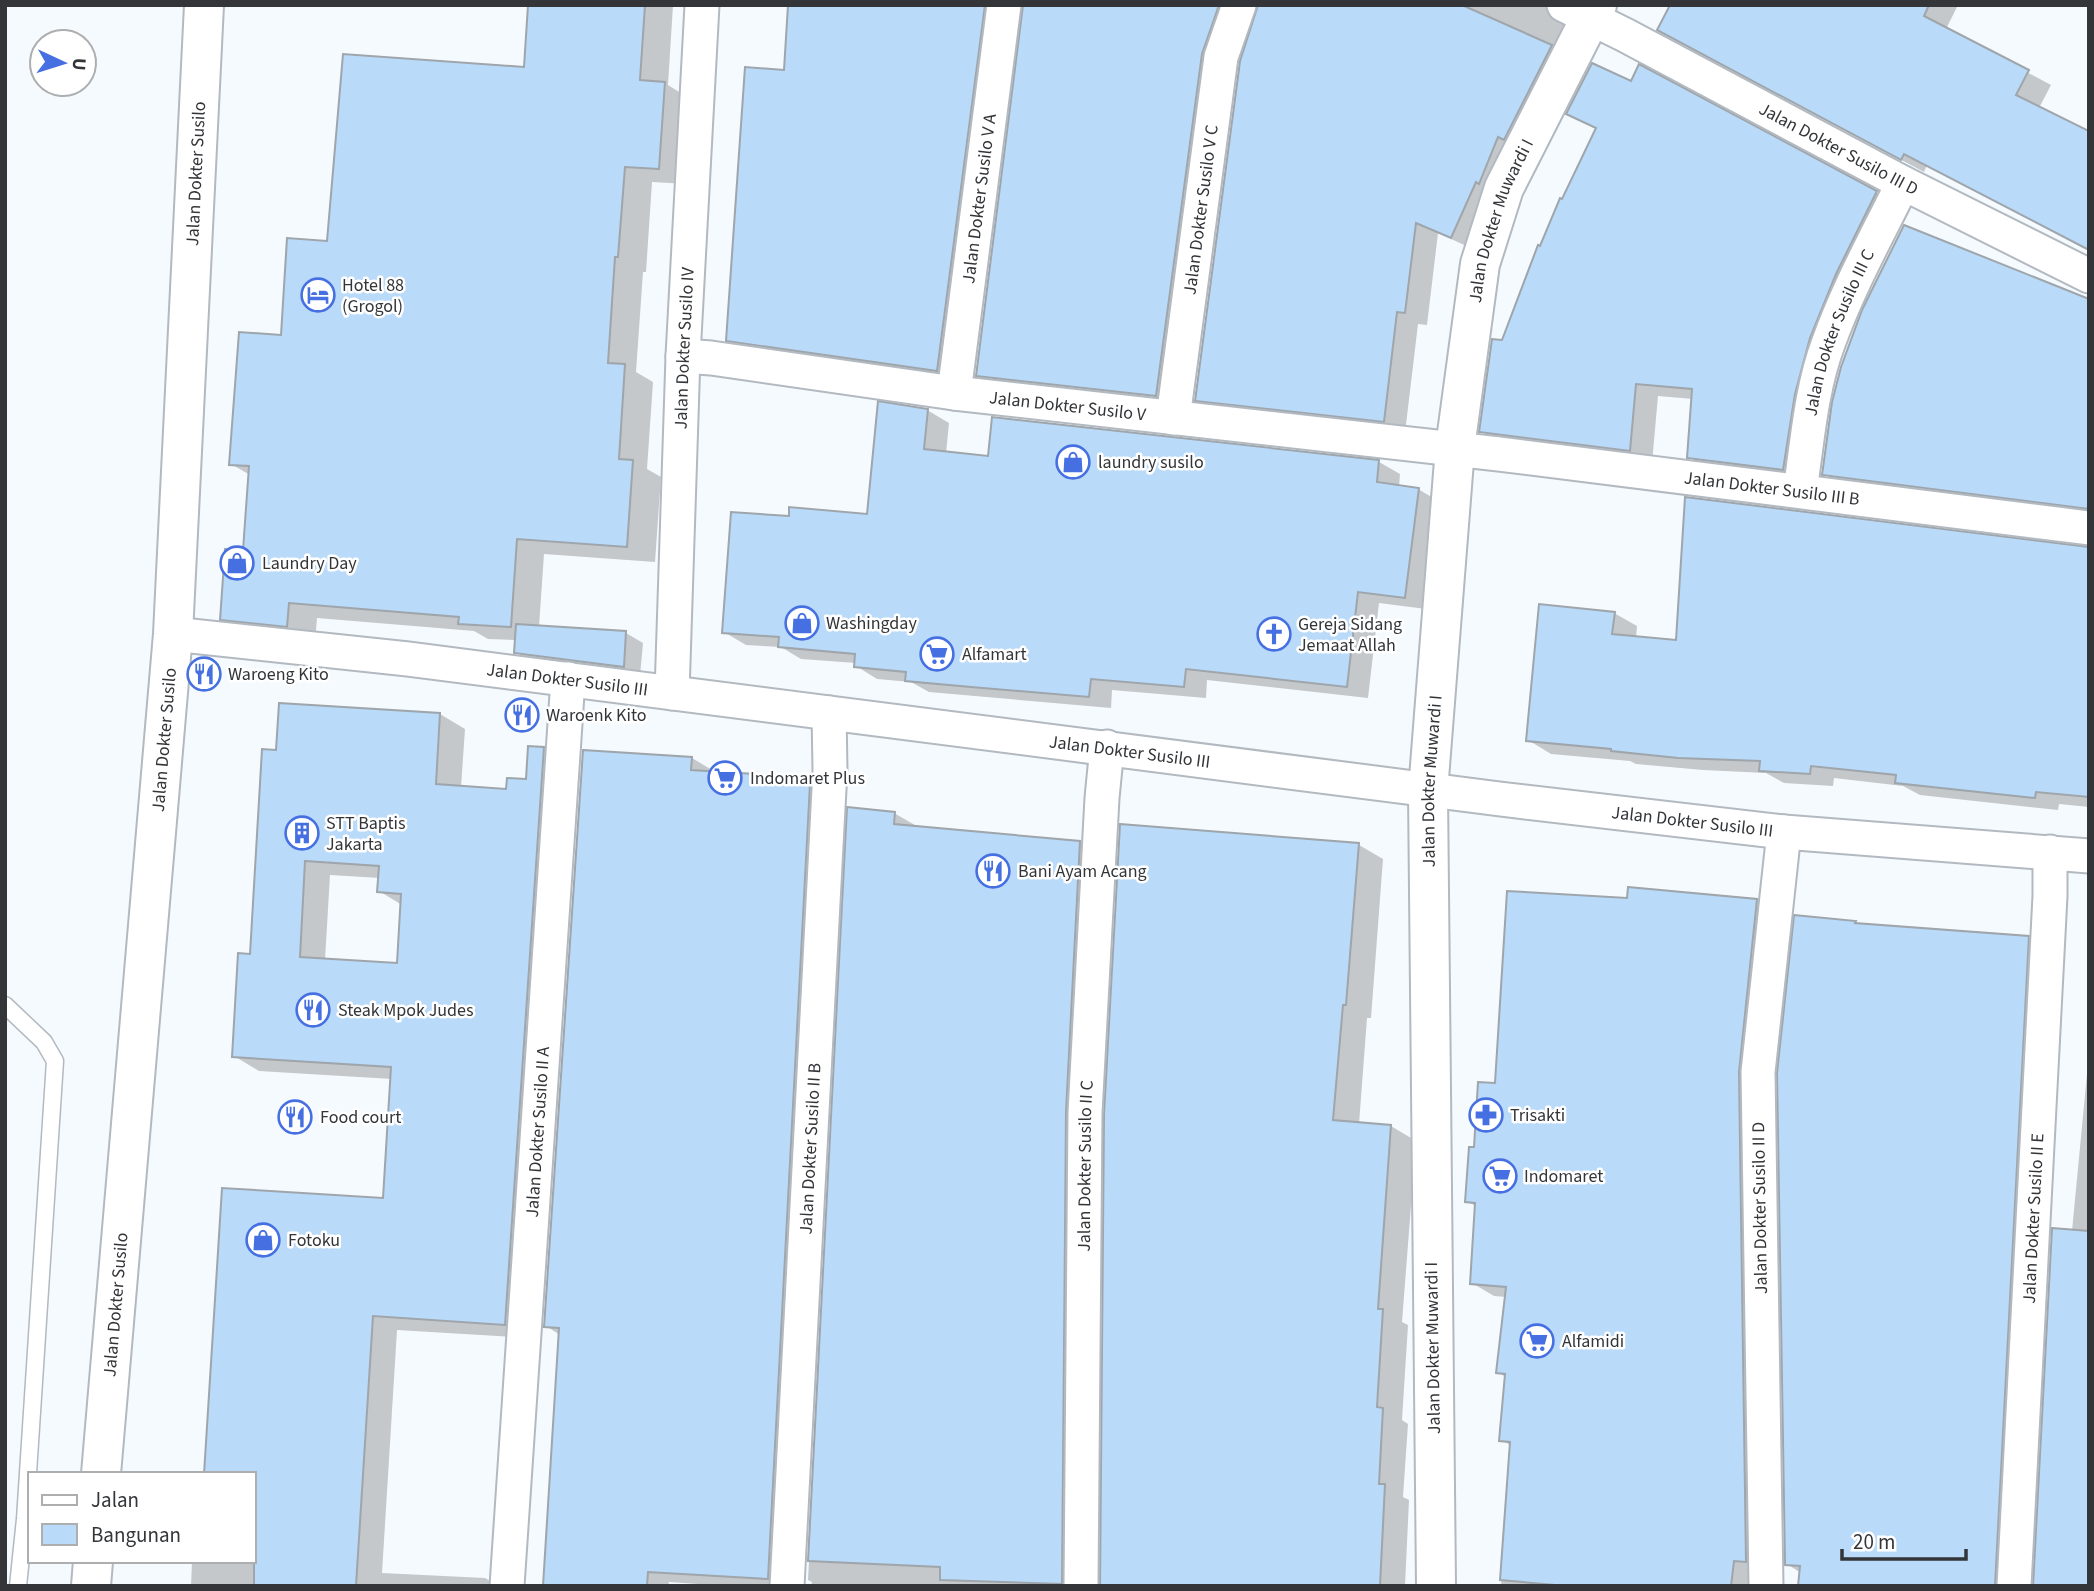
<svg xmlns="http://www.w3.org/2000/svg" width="2094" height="1591" font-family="'Source Sans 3',sans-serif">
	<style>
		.shadow { fill: #0003; fill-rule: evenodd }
		.building { fill: #b9daf9; stroke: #9ea5ab; stroke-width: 2; fill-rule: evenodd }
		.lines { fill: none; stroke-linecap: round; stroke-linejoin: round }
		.service-casing { stroke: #b2b9c0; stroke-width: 19 }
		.minor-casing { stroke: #b2b9c0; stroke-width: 37 }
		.tertiary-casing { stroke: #b2b9c0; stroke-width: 42 }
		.service { stroke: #fff; stroke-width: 16 }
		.minor { stroke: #fff; stroke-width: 33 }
		.tertiary { stroke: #fff; stroke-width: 38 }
		.labels { text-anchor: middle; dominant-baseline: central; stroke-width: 5; stroke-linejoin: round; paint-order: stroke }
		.street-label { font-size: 18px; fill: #333538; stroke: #fff }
		.poi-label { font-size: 18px; fill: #333538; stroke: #fff; text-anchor: start }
	</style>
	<rect width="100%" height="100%" fill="#f5fafe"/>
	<g class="shadow">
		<path d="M530 5H673L668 85 692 100 687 184 652 182 646 272H643L636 372 653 382 647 469 661 477 655 562 544 554 539 627 626 633 643 643 640 676 533 662 516 652 517 640 488 639 474 631 317 618 315 642 250 635 222 619 244 552 250 475 231 464 328 243 526 69Z"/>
		<path d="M790 5H1011L959 383 750 352 728 340 785 72Z"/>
		<path d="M1025 5H1247L1178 408 999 388 977 375Z"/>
		<path d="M1259 5H1572L1569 30 1473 249 1438 233 1427 325 1418 324 1405 433 1218 412 1197 400Z"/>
		<path d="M1672 5H1958L1946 29 2051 85 2039 108 1927 165 1924 172 1682 43Z"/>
		<path d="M1640 67 1898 205 1858 287 1805 482 1711 470 1689 457 1693 399 1658 396 1652 463 1503 444 1481 431 1503 342 1563 201 1597 129 1569 113 1631 83Z"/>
		<path d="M2089 301V518L1846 487 1824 474Z"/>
		<path d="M927 410 949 423 946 453 990 458 1379 462 1400 474 1399 487 1418 489 1440 502 1426 609 1379 603 1368 698 1207 680 1206 698 1112 690 1111 708 929 692 911 682 877 679 856 666V663L801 659 781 647 746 645 724 632 790 518 868 515Z"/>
		<path d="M2089 549V807L2059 804 2058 810 1920 795 1903 786 1834 778 1833 786 1784 783 1766 773 1703 770 1636 764 1630 761 1551 754 1528 740 1614 613 1637 626 1636 638 1677 642Z"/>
		<path d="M440 714 465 729 461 788 508 791 527 781 544 749 569 763 530 1338 397 1330 382 1573 485 1578 499 1586H191L192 1561H254V1474L385 1200 392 1079 259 1071 234 1056 252 956 278 752ZM330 875 380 878 379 891 402 905 399 965 325 960Z"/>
		<path d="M692 758 712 770V773L755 775 770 784 809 786 830 798 789 1586H726L669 1582 668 1586H545L560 1335 546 1326Z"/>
		<path d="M849 809 894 813 920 828 1080 843 1105 857 1086 1586H811L812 1582 808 1580Z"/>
		<path d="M1359 845 1383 859 1371 1018H1367L1359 1124 1391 1126 1416 1141 1402 1322 1408 1325 1402 1420 1408 1424 1403 1497 1409 1500 1405 1586H1102Z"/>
		<path d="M1629 888 1757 901 1779 913 1754 1586H1501L1512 1446 1501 1440 1507 1378 1498 1372 1506 1297 1494 1296 1472 1283 1477 1207 1467 1201 1476 1149 1497 1085 1628 900Z"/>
		<path d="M1796 917 1855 923 1859 925 2028 938 2050 950 2017 1586H1800L1801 1573 1787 1564Z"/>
		<path d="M2089 1053V1586L2072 1231Z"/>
	</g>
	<g class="building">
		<path d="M528 5H645L640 80 665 82 659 169 625 167 618 257H615L608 363 625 364 619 459 633 460 627 547 517 539 511 627 458 624 459 617 289 603 287 627 220 620 225 549 243 550 249 466 229 465 239 332 281 335 287 238 327 241 343 54 524 67Z"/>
		<path d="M788 5H985L937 371 726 341 745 67 784 70Z"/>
		<path d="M1023 5H1219L1202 54 1156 396 976 376Z"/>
		<path d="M1258 5H1462L1552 45 1504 140 1498 137 1479 184 1476 182 1451 238 1416 223 1405 313 1397 312 1384 422 1195 401 1240 61Z"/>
		<path d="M1670 5H1929L1924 16 2029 70 2016 95 2089 131V250L1904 154 1901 160 1657 30Z"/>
		<path d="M1592 63 1631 81 1639 64 1877 191 1836 274 1810 338 1795 394 1783 470 1687 458 1692 389 1636 384 1630 451 1479 432 1492 339 1502 340 1538 245 1540 246 1560 198 1562 199 1596 128 1566 114Z"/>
		<path d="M1904 225 2089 299V509L1822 475 1832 402 1841 367 1862 310Z"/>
		<path d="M878 401 928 409 924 449 988 456 992 417 1379 460 1377 482 1419 488 1405 598 1358 592 1347 687 1186 669 1184 687 1091 679 1089 697 971 687 905 681 906 672 854 667 855 654 778 647 779 637 722 633 731 512 789 516V507L867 514Z"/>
		<path d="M1685 497 2089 547V797L2036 792 2035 798 1895 783 1896 775 1811 766 1810 774 1759 771 1760 761 1678 758 1611 751V749L1526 741 1539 604 1615 612 1612 634 1676 640Z"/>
		<path d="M516 624 626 631 624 667 514 653Z"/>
		<path d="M279 703 440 713 436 784 506 789 507 778 526 779 528 746 544 747 505 1325 373 1316 356 1586H254V1474H204L222 1188 383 1198 391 1067 232 1057 238 953 250 954 262 749 276 750ZM305 861 379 866 377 892 401 894 397 963 300 957Z"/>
		<path d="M583 750 692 757 691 770 755 774V781L810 784 768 1579 648 1572 647 1586H543L559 1328 544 1327Z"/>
		<path d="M847 807 895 812 894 824 1080 841 1066 1112 1062 1584 940 1580V1567L808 1561Z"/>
		<path d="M1120 824 1359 843 1346 1005H1343L1333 1120 1391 1125 1378 1309H1383L1377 1407 1383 1408 1379 1484H1385L1380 1586H1100L1104 1114Z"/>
		<path d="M1628 887 1757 899 1739 1072 1746 1562 1734 1561 1731 1586H1566L1500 1580 1510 1442 1499 1441 1505 1374 1496 1373 1506 1287 1470 1284 1475 1203 1465 1202 1469 1147H1474L1478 1082 1495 1083 1507 891 1627 898Z"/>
		<path d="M1794 915 1856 921 1855 923 2029 936 1995 1586H1798L1800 1566 1785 1565 1777 1073Z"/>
		<path d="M2052 1228 2089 1231V1586H2033Z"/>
	</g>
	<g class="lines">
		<defs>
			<path id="service" d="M5 1005 44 1042 55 1061 25 1519 18 1586"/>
			<g id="minor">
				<path id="s1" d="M1564 5 1625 35 1903 183 2089 276"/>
				<path id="s2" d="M683 356 711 358 954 393 1499 454 2089 528"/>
				<path id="s3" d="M954 393 1004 5"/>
				<path id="s4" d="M1173 418 1221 57 1239 5"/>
				<path id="s5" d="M1800 491C1807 444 1811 389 1828 344 1848 288 1877 236 1903 183"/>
				<path id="s6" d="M173 634 408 659 1500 799 1784 832 2089 856"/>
				<path id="s7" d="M672 693 683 356 702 5"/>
				<path id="s8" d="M507 1586 568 679"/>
				<path id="s9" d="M787 1586 830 770 829 713"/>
				<path id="s10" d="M1081 1586 1085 1113 1102 798 1107 747"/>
				<path d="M1766 1586 1758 1072 1784 832"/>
				<path id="s11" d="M2014 1586 2050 896V852"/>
			</g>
			<g id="tertiary">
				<path id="s12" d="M101 1474 173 634 204 5"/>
				<path d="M91 1586 93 1561"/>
				<path id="s13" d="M1436 1586 1428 791 1455 448 1480 264 1504 188 1597 5"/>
			</g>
		</defs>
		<use href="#service" class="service-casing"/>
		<use href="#minor" class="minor-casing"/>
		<use href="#tertiary" class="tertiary-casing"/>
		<use href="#service" class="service"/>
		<use href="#minor" class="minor"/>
		<use href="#tertiary" class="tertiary"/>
	</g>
	<defs>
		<symbol id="hotel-ring" viewBox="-11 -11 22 22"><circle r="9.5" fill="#fff" stroke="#4670e2" stroke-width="1.5"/><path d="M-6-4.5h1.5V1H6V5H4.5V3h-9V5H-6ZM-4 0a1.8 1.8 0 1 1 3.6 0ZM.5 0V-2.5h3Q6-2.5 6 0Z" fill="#4670e2"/></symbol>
		<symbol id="shop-ring" viewBox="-11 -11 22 22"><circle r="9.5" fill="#fff" stroke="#4670e2" stroke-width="1.5"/><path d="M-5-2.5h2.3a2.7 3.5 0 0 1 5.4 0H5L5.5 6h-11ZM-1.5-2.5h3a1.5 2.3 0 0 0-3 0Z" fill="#4670e2"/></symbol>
		<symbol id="church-ring" viewBox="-11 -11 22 22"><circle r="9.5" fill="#fff" stroke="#4670e2" stroke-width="1.5"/><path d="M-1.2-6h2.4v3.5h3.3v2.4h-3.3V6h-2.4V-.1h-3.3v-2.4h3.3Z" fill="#4670e2"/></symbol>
		<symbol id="supermarket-ring" viewBox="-11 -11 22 22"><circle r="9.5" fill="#fff" stroke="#4670e2" stroke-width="1.5"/><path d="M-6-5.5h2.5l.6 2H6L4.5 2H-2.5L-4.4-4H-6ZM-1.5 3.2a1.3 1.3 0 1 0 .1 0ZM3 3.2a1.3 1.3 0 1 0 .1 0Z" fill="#4670e2"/></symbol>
		<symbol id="restaurant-ring" viewBox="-11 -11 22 22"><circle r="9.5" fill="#fff" stroke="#4670e2" stroke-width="1.5"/><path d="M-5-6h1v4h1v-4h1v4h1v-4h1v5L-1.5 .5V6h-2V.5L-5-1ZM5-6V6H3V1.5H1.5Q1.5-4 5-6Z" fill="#4670e2"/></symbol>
		<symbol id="building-ring" viewBox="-11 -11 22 22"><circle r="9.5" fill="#fff" stroke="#4670e2" stroke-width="1.5"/><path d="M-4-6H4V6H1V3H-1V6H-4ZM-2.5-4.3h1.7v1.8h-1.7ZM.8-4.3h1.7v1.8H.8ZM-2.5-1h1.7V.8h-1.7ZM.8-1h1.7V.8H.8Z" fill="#4670e2"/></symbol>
		<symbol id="pharmacy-ring" viewBox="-11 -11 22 22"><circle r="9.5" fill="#fff" stroke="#4670e2" stroke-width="1.5"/><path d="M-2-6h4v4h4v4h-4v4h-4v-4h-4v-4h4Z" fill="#4670e2"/></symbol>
	</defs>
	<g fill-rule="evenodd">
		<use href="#hotel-ring" x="299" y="276" width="38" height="38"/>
		<use href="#shop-ring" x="1054" y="443" width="38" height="38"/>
		<use href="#shop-ring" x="218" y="544" width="38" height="38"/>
		<use href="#shop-ring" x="783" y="604" width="38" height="38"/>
		<use href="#church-ring" x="1255" y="615" width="38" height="38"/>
		<use href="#supermarket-ring" x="918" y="635" width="38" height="38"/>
		<use href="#restaurant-ring" x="185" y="655" width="38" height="38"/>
		<use href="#restaurant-ring" x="503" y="696" width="38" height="38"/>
		<use href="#supermarket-ring" x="706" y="759" width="38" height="38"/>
		<use href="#building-ring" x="283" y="814" width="38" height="38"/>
		<use href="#restaurant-ring" x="974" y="852" width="38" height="38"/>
		<use href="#restaurant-ring" x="294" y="991" width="38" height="38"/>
		<use href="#pharmacy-ring" x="1467" y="1096" width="38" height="38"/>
		<use href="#restaurant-ring" x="276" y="1098" width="38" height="38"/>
		<use href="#supermarket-ring" x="1481" y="1157" width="38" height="38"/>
		<use href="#shop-ring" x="244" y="1221" width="38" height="38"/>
		<use href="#supermarket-ring" x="1518" y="1322" width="38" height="38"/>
	</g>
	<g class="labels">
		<g class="street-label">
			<text stroke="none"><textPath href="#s1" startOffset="310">Jalan Dokter Susilo III D</textPath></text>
			<text stroke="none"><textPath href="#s12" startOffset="1304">Jalan Dokter Susilo</textPath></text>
			<text stroke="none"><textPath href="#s3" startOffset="196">Jalan Dokter Susilo V A</textPath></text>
			<text stroke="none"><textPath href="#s4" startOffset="210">Jalan Dokter Susilo V C</textPath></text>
			<text stroke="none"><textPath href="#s13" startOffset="1372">Jalan Dokter Muwardi I</textPath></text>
			<text stroke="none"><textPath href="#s5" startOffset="164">Jalan Dokter Susilo III C</textPath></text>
			<text stroke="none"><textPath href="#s7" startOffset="345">Jalan Dokter Susilo IV</textPath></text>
			<text stroke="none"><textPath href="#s2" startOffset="388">Jalan Dokter Susilo V</textPath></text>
			<text stroke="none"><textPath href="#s2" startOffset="1097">Jalan Dokter Susilo III B</textPath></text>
			<text stroke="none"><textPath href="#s6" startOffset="397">Jalan Dokter Susilo III</textPath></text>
			<text stroke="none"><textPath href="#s12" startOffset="737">Jalan Dokter Susilo</textPath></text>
			<text stroke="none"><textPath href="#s6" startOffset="964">Jalan Dokter Susilo III</textPath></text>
			<text stroke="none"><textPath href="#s13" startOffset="805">Jalan Dokter Muwardi I</textPath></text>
			<text stroke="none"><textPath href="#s6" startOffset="1531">Jalan Dokter Susilo III</textPath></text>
			<text stroke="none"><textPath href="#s8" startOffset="455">Jalan Dokter Susilo II A</textPath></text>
			<text stroke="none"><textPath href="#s9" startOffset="438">Jalan Dokter Susilo II B</textPath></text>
			<text stroke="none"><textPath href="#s10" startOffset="420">Jalan Dokter Susilo II C</textPath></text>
			<text transform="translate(1760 1208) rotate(-91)">Jalan Dokter Susilo II D</text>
			<text stroke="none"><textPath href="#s11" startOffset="368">Jalan Dokter Susilo II E</textPath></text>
			<text stroke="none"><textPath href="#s12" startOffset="170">Jalan Dokter Susilo</textPath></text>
			<text transform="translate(1433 1348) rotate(-91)">Jalan Dokter Muwardi I</text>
		</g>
		<g class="poi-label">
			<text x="342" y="285">Hotel 88<tspan x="342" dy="21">(Grogol)</tspan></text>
			<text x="1098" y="462">laundry susilo</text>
			<text x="262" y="563">Laundry Day</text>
			<text x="826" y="623">Washingday</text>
			<text x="1298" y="624">Gereja Sidang<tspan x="1298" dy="21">Jemaat Allah</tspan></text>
			<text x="962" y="654">Alfamart</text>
			<text x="228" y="674">Waroeng Kito</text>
			<text x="546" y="715">Waroenk Kito</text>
			<text x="750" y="778">Indomaret Plus</text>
			<text x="326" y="823">STT Baptis<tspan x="326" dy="21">Jakarta</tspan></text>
			<text x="1018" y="871">Bani Ayam Acang</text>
			<text x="338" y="1010">Steak Mpok Judes</text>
			<text x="1510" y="1115">Trisakti</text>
			<text x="320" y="1117">Food court</text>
			<text x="1524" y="1176">Indomaret</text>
			<text x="288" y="1240">Fotoku</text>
			<text x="1562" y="1341">Alfamidi</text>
		</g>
	</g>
	<rect width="2094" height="1591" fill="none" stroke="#333538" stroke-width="14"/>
	<rect x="28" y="1472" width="228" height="91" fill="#ffffff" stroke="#adaeaf" stroke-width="2"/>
	<rect x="42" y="1495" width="35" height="10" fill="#ffffff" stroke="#adaeaf" stroke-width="2"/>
	<text x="91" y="1507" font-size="21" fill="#333538">Jalan</text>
	<rect x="42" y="1524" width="35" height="21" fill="#b9daf9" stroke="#adaeaf" stroke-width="2"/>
	<text x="91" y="1542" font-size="21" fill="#333538">Bangunan</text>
	<g transform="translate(63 63) rotate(94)"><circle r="33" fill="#ffffff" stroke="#adaeaf" stroke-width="2"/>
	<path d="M0-5L12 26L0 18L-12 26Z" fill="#4670e2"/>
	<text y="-10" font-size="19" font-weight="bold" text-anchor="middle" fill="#333538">U</text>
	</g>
	<path d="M1842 1549v10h124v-10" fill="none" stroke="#333538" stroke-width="3.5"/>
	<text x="1853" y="1549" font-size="21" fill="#333538" stroke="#ffffff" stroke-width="5" paint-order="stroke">20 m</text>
</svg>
